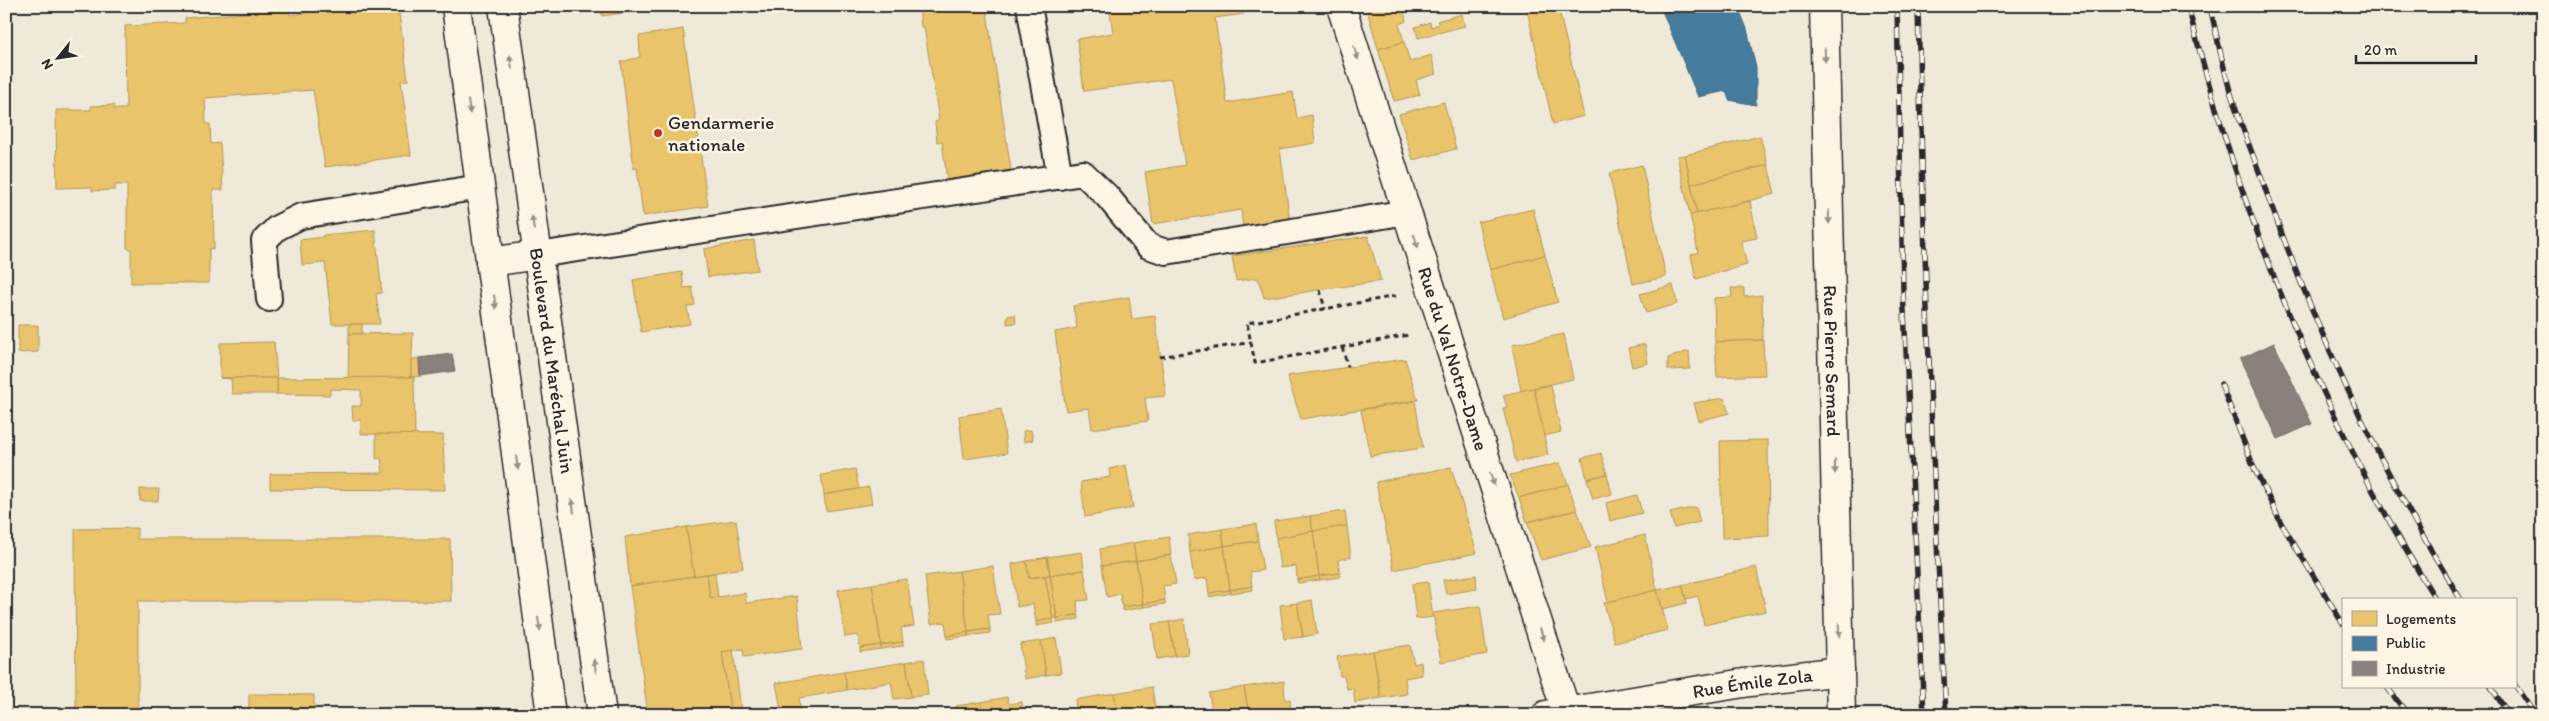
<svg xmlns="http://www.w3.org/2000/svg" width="2549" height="721" font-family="Itim,sans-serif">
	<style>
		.homes { fill: #e9c46a; stroke: #b09657 }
		.public { fill: #457b9d; stroke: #3d637b }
		.industry { fill: #8a817c; stroke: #6e6764 }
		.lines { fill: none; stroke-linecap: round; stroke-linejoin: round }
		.service-casing { stroke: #2b2b2b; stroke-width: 28 }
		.minor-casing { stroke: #2b2b2b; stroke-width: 31 }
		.secondary-casing { stroke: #2b2b2b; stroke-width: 31 }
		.path { stroke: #2b2b2b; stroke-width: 3; stroke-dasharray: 5 4; stroke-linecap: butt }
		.service { stroke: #fcf5e5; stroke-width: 24 }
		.minor { stroke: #fcf5e5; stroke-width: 28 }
		.secondary { stroke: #fcf5e5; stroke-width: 28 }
		.rail-casing { stroke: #2b2b2b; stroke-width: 5.5 }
		.rail { stroke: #fcf5e5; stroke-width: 4; stroke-dasharray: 11; stroke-linecap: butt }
		.oneway { fill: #949088 }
		.poi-dot { fill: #c8321e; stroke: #fcf5e5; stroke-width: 2 }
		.labels { text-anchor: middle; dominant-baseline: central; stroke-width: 5; stroke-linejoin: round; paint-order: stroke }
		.poi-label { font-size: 19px; fill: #2b2b2b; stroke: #fcf5e5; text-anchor: start }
		.street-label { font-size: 19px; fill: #2b2b2b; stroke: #fcf5e5 }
	</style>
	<rect width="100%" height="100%" fill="#efe9da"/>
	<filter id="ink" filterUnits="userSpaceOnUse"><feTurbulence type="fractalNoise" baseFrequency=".02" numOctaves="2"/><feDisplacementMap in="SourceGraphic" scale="10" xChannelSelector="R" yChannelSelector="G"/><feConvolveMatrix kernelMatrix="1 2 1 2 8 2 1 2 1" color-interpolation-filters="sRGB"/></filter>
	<g filter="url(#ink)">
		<g class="homes">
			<path d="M305 6H398L408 80 401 81 411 155 325 167 313 90 205 98 206 124H210L211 144 220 143 223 190H213L214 248 209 249V283H131V249L127 248V185H115V190L92 191V187L57 188 56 110H91V106L114 105V109H126L125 26 185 23V18L289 9 290 15 306 13Z"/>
			<path d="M601 6H651L652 9 602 16Z"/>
			<path d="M986 6 1011 170 947 180 942 141 937 142 935 122 939 120 924 27H921L919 7Z"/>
			<path d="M1109 6H1243L1244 14 1215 18 1227 103 1293 92 1297 118 1312 115 1315 143 1280 149 1290 222 1243 229 1241 210 1153 224 1145 172 1185 165 1171 79 1084 91 1077 39 1113 33Z"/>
			<path d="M1366 6H1393V9L1403 6 1406 21 1399 24 1404 42 1378 49Z"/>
			<path d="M1526 6H1558L1584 116 1553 124Z"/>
			<path d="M1462 14 1465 26 1418 38 1415 27 1430 22 1431 27 1439 24 1437 21Z"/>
			<path d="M683 29 708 206 643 216 637 168 634 169 621 62 640 57 639 36Z"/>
			<path d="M1404 42 1410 62 1431 55 1436 74 1416 80 1420 95 1394 101 1378 49Z"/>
			<path d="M1444 102 1456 149 1413 160 1399 114Z"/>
			<path d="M1760 136 1768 165 1691 184 1685 155Z"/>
			<path d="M1685 155 1697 214 1690 215 1677 156Z"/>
			<path d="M1642 165 1666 277 1633 284 1609 173Z"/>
			<path d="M1768 165 1775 194 1697 214 1691 184Z"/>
			<path d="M1750 201 1757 238 1741 241 1747 265 1696 279 1691 255 1698 252 1690 215Z"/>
			<path d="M1533 209 1545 255 1490 270 1478 222Z"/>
			<path d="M375 230 382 293 376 294 380 324H332L325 263 302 265 300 240 323 237V235Z"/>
			<path d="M1368 236 1381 281 1264 298 1258 278 1236 281 1232 256Z"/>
			<path d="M754 240 758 270 708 277 704 249Z"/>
			<path d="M1545 255 1558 302 1503 318 1490 270Z"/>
			<path d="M682 272 684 288 692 287 695 305 687 307 690 324 641 332 633 280Z"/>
			<path d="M1673 285 1677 304 1646 313 1640 294Z"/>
			<path d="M1731 288H1744V297L1762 295 1763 340 1715 342 1714 298 1732 297Z"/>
			<path d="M1129 297 1132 319 1155 316 1166 396 1145 398 1148 421 1092 429 1089 408 1066 411 1055 332 1077 328 1073 306Z"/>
			<path d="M1015 315 1016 323 1007 324V316Z"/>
			<rect x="349" y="324" width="13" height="10"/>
			<path d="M18 325H38V352L18 353Z"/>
			<path d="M413 333 411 377 348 379 349 334Z"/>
			<path d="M1564 334 1573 379 1521 391 1512 345Z"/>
			<path d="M1763 340 1765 375 1717 377 1715 342Z"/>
			<path d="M274 342 277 378H220V343Z"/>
			<path d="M1645 344 1648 363 1632 367 1628 348Z"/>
			<path d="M1689 351 1690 369 1668 370V358Z"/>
			<path d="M419 358 420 376 411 377V359Z"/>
			<path d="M1405 359 1418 400 1301 419 1287 376Z"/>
			<path d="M414 377 415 435 361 434V420L353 421 352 406H361V390L330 389V395L277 394V378Z"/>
			<path d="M220 378H277V394H232L231 379Z"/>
			<path d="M1551 385 1561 432 1544 436 1534 388Z"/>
			<path d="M1534 388 1548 455 1516 462 1503 408 1507 407 1503 395Z"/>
			<path d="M1724 398 1729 413 1699 421 1694 403Z"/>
			<path d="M1415 401 1423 448 1370 456 1361 410Z"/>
			<path d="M1001 409 1007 453 964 459 959 416Z"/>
			<path d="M1031 430 1033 440 1024 442 1023 431Z"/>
			<path d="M376 434 443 435 445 490 270 489V474L383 473 381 458 376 459Z"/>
			<path d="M1768 440 1769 536 1722 538 1720 441Z"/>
			<path d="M1601 453 1607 474 1587 479 1582 458Z"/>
			<path d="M1560 463 1568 484 1519 498 1510 475Z"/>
			<path d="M1126 465 1133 508 1085 517 1081 482 1110 477 1109 469Z"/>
			<path d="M1451 467 1477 553 1394 570 1376 482Z"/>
			<path d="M855 469 859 489 824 495 821 475Z"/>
			<path d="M1607 474 1612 494 1593 499 1587 479Z"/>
			<path d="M1568 484 1577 510 1527 522 1519 498Z"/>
			<path d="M869 487 872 504 826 511 824 495Z"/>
			<path d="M140 489H159L158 501H140Z"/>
			<path d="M1637 495 1642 513 1610 521 1606 503Z"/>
			<path d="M1696 507 1700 522 1674 528 1670 513Z"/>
			<path d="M1577 510 1591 547 1541 560 1527 522Z"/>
			<path d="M1345 511 1347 526 1313 531 1310 516Z"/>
			<path d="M1310 516 1313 531 1276 538 1274 521Z"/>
			<path d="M736 520 743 568 694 576 686 527Z"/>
			<path d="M1256 524 1258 541 1224 546 1222 529Z"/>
			<path d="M1347 526 1351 557 1338 560 1340 573 1319 576 1313 531Z"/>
			<path d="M686 527 694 576 630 586 625 537Z"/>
			<path d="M137 528V539H450L451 601H138V715H76L75 529Z"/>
			<path d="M1222 529 1224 546 1190 552 1188 535Z"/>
			<path d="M1313 531 1319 576 1297 580 1296 566 1280 568 1276 538Z"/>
			<path d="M1645 535 1657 590 1608 602 1595 547Z"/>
			<path d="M1169 537 1171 555 1136 561 1133 543Z"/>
			<path d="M1258 541 1263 570 1250 572 1252 586 1230 590 1224 546Z"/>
			<path d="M1133 543 1136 561 1102 566 1100 549Z"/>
			<path d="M1224 546 1230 590 1209 593 1207 578 1194 580 1190 552Z"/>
			<path d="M1082 552 1084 570 1050 575 1047 557Z"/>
			<path d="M1171 555 1176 584 1163 586 1165 600 1143 604 1136 561Z"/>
			<path d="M1047 557 1050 575 1029 578 1026 561Z"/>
			<path d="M1026 561 1029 578 1045 576 1053 619 1036 622 1033 604 1017 607 1012 564Z"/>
			<path d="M1136 561 1143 604 1122 607 1120 594 1107 597 1102 566Z"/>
			<path d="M993 566 1000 614 988 615 990 629 968 632 959 571Z"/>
			<path d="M1756 567 1766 611 1704 625 1698 596 1686 599 1682 585Z"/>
			<path d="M1084 570 1089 600 1077 601 1078 615 1057 618 1050 575Z"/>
			<path d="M959 571 968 632 947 636 945 622 931 624 925 576Z"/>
			<path d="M715 573 718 597 710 598 707 574Z"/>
			<path d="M1340 573V577L1320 580 1319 576Z"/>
			<path d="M707 574 710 598 745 593 746 603 797 596 802 649 744 657 743 649 722 652 731 715H648L630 586Z"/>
			<path d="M1050 575 1057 618 1053 619 1045 576Z"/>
			<path d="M1476 575 1477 589 1446 594 1443 580Z"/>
			<path d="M1319 576 1320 580 1298 583 1297 580Z"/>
			<path d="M907 579 914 626 901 628 903 642 881 645 872 584Z"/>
			<path d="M1428 582 1433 617 1416 619 1412 584Z"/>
			<path d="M872 584 881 645 860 648 858 635 845 637 838 590Z"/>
			<path d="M1682 585 1687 603 1663 609 1657 590Z"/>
			<path d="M1252 586 1253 590 1231 593 1230 590Z"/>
			<path d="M1230 590 1231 593 1209 597V593Z"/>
			<path d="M1657 590 1668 630 1615 643 1604 603Z"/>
			<path d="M1165 600V604L1144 607 1143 604Z"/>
			<path d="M1312 600 1317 634 1303 637 1297 603Z"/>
			<path d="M1297 603 1303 637 1284 639 1280 605Z"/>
			<path d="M1143 604 1144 607 1123 611 1122 607Z"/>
			<path d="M1480 606 1487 654 1441 662 1433 613Z"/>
			<path d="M1078 615 1079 619 1057 623V618Z"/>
			<path d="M1053 619 1054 623 1036 626V622Z"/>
			<path d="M1184 619 1188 654 1175 656 1169 622Z"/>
			<path d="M1169 622 1175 656 1157 659 1152 624Z"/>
			<path d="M990 629V633L968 636V632Z"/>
			<path d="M968 632V636L947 639V636Z"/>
			<path d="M1056 638 1061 673 1046 675 1041 641Z"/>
			<path d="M1041 641 1046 675 1025 679 1020 644Z"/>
			<path d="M903 642V646L881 649V645Z"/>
			<path d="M881 645V649L860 652V648Z"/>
			<path d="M1410 645 1414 664 1421 662 1422 675 1405 678 1407 694 1381 698 1373 651Z"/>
			<path d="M733 650 742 715H731L722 652Z"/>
			<path d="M1373 651 1381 698 1355 703 1353 688 1347 689 1344 676H1340L1337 657Z"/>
			<path d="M924 659 928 695 911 697 906 662Z"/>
			<path d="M906 662 911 697 894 699 891 682 847 690 844 672Z"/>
			<path d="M844 672 847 690 799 698 801 715H782L776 683Z"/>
			<path d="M1284 681 1285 700 1290 699 1291 713 1249 715 1244 687Z"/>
			<path d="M1152 687 1155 708H1159L1160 715H1118L1114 693Z"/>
			<path d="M1244 687 1249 715H1207L1206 712 1212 711 1209 693Z"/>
			<path d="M1114 693 1118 715H1077L1075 700Z"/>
			<path d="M249 694 314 695V715H249Z"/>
			<path d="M1007 697 1009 704 1022 702 1024 715H983L981 702Z"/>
			<path d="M981 702 983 715H943L957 712 956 706Z"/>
			<path d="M472 712V715H354V713Z"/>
		</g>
		<path class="public" d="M1660 6H1738L1747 29 1756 68V105L1729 100 1726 91 1698 97Z"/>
		<g class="industry">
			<path d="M2274 343 2312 424 2278 439 2240 359Z"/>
			<path d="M452 354 455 371 420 376 419 358Z"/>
		</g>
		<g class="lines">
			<defs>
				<g id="service">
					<path d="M1029 6 1060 177"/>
					<path d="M538 255 1083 173 1107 196 1148 246 1166 252 1407 212"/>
					<path d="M269 299 264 241 277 228 301 216 480 187"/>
				</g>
				<g id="minor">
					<path id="s1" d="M1341 6 1566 711"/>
					<path id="s2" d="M1824 6 1841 715"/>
					<path d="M490 262 538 255"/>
					<path id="s3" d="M1546 715 1750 682 1840 671"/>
				</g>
				<g id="secondary">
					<path d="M456 6 551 715"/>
					<path id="s4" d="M503 6 602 715"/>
				</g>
			</defs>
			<use href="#service" class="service-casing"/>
			<use href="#minor" class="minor-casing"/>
			<use href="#secondary" class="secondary-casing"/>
			<g class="path">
				<path d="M1320 290 1325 309"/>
				<path d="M1396 296 1247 323 1255 363 1409 335"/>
				<path d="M1342 347 1348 367"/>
				<path d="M1160 357 1252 342"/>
			</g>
			<use href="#service" class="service"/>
			<use href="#minor" class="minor"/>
			<use href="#secondary" class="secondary"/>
			<defs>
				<g id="rail">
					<path d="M1897 6 1903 290 1924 715"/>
					<path d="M1918 6C1923 243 1933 479 1946 715"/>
					<path d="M2188 6C2240 215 2322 417 2436 600"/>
					<path d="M2210 6C2216 33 2222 61 2229 87 2239 122 2254 156 2266 191 2317 333 2381 471 2461 600"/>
					<path d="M2221 384 2255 470 2281 523 2343 624"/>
					<path d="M2515 685 2535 715"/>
					<path d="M2387 687 2408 715"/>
					<path d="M2491 687 2509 715"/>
				</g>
			</defs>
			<use href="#rail" class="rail-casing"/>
			<use href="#rail" class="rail"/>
		</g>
		<defs><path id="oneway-solid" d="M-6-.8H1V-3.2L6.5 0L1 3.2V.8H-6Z" transform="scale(1.25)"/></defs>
		<g class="oneway">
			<use href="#oneway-solid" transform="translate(1356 53) rotate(72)"/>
			<use href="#oneway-solid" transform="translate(1825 55) rotate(88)"/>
			<use href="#oneway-solid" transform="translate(511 62) rotate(-98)"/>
			<use href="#oneway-solid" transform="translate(469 107) rotate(82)"/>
			<use href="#oneway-solid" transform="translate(1829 217) rotate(89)"/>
			<use href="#oneway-solid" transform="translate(533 223) rotate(-98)"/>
			<use href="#oneway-solid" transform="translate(1416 241) rotate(72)"/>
			<use href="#oneway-solid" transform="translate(495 302) rotate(82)"/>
			<use href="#oneway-solid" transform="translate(517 463) rotate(82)"/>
			<use href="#oneway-solid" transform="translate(1835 467) rotate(89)"/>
			<use href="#oneway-solid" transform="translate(1492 479) rotate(72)"/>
			<use href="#oneway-solid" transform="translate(573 506) rotate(-98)"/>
			<use href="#oneway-solid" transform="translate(539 624) rotate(82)"/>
			<use href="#oneway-solid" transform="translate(1839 630) rotate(88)"/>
			<use href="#oneway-solid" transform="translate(1542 634) rotate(72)"/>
			<use href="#oneway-solid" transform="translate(595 666) rotate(-98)"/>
		</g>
	</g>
	<circle class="poi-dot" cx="658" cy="133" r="5"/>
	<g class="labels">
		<g class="poi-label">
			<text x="668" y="122">Gendarmerie<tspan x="668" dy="22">nationale</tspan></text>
		</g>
		<g class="street-label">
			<text stroke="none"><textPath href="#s1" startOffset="370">Rue du Val Notre-Dame</textPath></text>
			<text stroke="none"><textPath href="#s2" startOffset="355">Rue Pierre Semard</textPath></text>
			<text stroke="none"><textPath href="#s4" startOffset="358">Boulevard du Maréchal Juin</textPath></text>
			<text stroke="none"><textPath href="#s3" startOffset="209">Rue Émile Zola</textPath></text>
		</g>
	</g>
	<rect width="2549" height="721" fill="none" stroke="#fcf5e5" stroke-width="25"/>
	<rect x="12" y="12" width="2524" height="696" fill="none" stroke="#2b2b2b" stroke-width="2" filter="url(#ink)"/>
	<rect x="2342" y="598" width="175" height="90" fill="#fcf5e5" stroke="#a8a49b"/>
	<rect x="2352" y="611" width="25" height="15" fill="#e9c46a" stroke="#a8a49b"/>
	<text x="2386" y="624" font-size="15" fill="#2b2b2b">Logements</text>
	<rect x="2352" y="636" width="25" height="15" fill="#457b9d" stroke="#a8a49b"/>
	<text x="2386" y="648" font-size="15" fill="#2b2b2b">Public</text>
	<rect x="2352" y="661" width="25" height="15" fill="#8a817c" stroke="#a8a49b"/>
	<text x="2386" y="674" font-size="15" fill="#2b2b2b">Industrie</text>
	<g transform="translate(58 58) rotate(240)" stroke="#fcf5e5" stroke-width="4" paint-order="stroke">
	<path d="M0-4L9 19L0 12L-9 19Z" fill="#2b2b2b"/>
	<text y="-8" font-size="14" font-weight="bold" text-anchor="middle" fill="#2b2b2b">N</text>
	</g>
	<path d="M2356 55v8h120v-8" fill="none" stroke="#2b2b2b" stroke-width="2.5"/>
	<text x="2364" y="55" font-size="15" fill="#2b2b2b" stroke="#fcf5e5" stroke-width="4" paint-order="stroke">20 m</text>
</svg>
